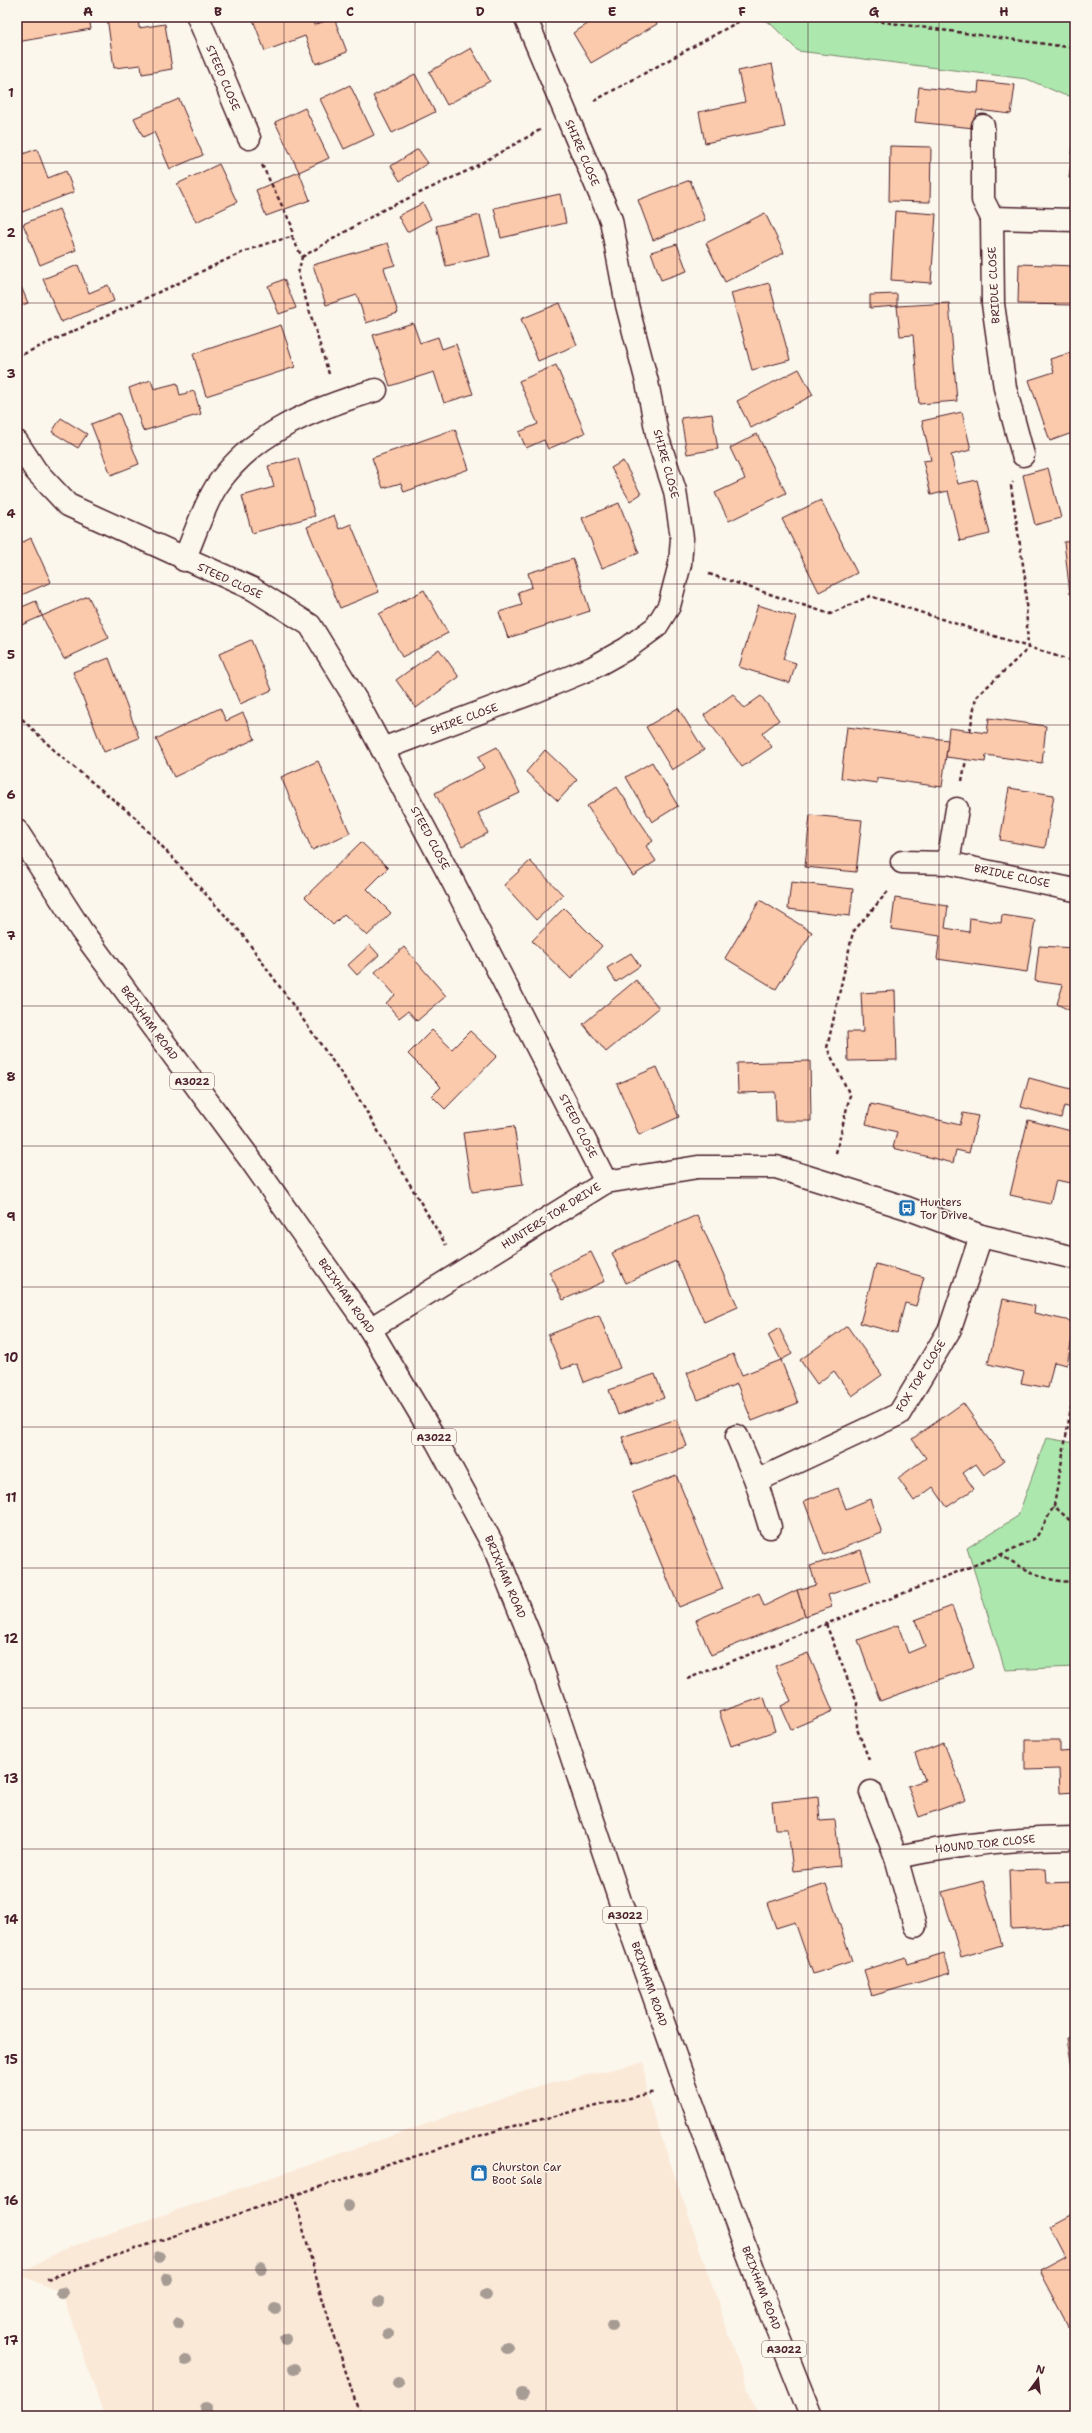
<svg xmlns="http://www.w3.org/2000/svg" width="1092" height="2433" font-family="'Shantell Sans',sans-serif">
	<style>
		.built { fill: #fbe9d8 }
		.green { fill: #ace8ae; stroke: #7b846c }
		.building { fill: #fbc9ab; stroke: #4a1f2b }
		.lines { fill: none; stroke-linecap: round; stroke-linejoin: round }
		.minor-casing { stroke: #4a1f2b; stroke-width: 25 }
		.major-casing { stroke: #4a1f2b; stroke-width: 25 }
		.path { stroke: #4a1f2b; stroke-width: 2.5; stroke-dasharray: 4 3; stroke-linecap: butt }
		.minor { stroke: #fbf7ec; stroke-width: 22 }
		.major { stroke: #fbf7ec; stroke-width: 22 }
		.tree { fill: #a79c94 }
		.grid { fill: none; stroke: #4a1f2b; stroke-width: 1; stroke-opacity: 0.55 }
		.labels { text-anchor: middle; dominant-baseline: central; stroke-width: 3; stroke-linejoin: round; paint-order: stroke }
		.shield { fill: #fbf7ec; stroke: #7f6065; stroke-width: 1 }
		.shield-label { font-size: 10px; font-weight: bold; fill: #4a1f2b }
		.street-label { font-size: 11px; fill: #4a1f2b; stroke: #fbf7ec }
		.poi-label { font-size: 11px; fill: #4a1f2b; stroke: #fbf7ec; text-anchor: start }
		.neatline { fill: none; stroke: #4a1f2b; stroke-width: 1.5 }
		.grid-label { font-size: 13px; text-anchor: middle; font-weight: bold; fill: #4a1f2b }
	</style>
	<rect width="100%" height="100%" fill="#fbf7ec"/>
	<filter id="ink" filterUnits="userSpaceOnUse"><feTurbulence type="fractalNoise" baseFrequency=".025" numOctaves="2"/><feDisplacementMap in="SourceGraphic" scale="8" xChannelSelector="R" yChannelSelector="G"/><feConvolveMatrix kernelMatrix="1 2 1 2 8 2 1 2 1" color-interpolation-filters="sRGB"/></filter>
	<g filter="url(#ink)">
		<path class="built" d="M644 2062 647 2095 757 2416H104L62 2293 20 2275 59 2251 527 2089Z"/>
		<g class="green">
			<path d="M756 17H947L977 21 978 17H1075V97L1064 95 1027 79 798 51 770 23Z"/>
			<path d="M1046 1438 1075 1443V1667L1005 1670 967 1548 1018 1516Z"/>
		</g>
		<g class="building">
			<path d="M17 17H89L91 29 17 42Z"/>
			<path d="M107 17H138L139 28 165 24 172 69 142 74 141 65 114 68Z"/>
			<path d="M252 17H311L314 25 334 18 347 52 316 64 305 36 265 51Z"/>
			<path d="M599 17H653L657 24 591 63 573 33Z"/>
			<path d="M471 48 490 81 447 105 429 72Z"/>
			<path d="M772 64 785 127 705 143 699 112 745 102 738 71Z"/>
			<path d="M415 74 435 112 392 133 373 96Z"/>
			<path d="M979 81 1015 85 1011 114 977 110 974 128 915 122 919 87 978 93Z"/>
			<path d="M350 85 374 135 344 149 320 99Z"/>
			<path d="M179 99 203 155 170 169 154 132 143 137 134 118Z"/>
			<path d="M305 108 329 158 299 172 275 122Z"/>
			<path d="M1075 128V179L1069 178Z"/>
			<path d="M890 146 931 147 930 202 889 201Z"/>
			<path d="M37 149 48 178 66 171 74 192 17 214V156Z"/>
			<path d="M418 149 428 163 400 181 391 166Z"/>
			<path d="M219 164 237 202 196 222 177 184Z"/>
			<path d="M299 172 310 200 266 216 256 190Z"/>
			<path d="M690 180 705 220 653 240 638 200Z"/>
			<path d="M560 194 566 223 501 238 494 208Z"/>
			<path d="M423 203 431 219 407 232 398 216Z"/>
			<path d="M59 209 76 250 40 265 23 224Z"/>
			<path d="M895 211 936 214 931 283 891 280Z"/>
			<path d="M765 213 784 253 725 282 706 243Z"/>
			<path d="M480 215 490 256 446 266 436 226Z"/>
			<path d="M388 243 395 265 384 268 398 313 366 323 357 295 326 305 313 265Z"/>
			<path d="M677 244 687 271 661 280 651 252Z"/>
			<path d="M1019 264 1075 266V305L1018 304Z"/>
			<path d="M78 265 89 293 108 285 114 301 61 322 43 279Z"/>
			<path d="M17 277 28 303 17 307Z"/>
			<path d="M284 279 296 308 279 314 268 286Z"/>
			<path d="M769 283 790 360 752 370 731 293Z"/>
			<path d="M897 294V306L870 308V295Z"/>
			<path d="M560 303 577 345 538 361 521 319Z"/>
			<path d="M949 303 957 401 919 404 913 335 900 336 897 306Z"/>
			<path d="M413 323 420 343 438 337 442 349 456 344 473 394 444 403 434 372 390 386 373 335Z"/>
			<path d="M281 325 295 367 206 396 193 354Z"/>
			<path d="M1070 353 1075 366V432L1050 441 1029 380 1054 372 1050 359Z"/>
			<path d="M556 365 585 433 548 449 544 440 526 448 519 432 538 424 519 381Z"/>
			<path d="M799 369 813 395 751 428 737 401Z"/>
			<path d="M151 380 154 389 177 383 180 395 194 391 201 414 143 431 129 388Z"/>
			<path d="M962 412 971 450 951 455 958 484 977 480 990 534 960 541 948 491 931 495 923 461 931 460 922 421Z"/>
			<path d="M119 413 139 464 111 475 91 424Z"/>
			<path d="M712 414 718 449 687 454 681 418Z"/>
			<path d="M61 418 87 434 78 448 52 432Z"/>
			<path d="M455 429 469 469 404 492 401 483 383 488 372 458Z"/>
			<path d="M757 434 786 493 729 521 715 493 745 479 730 448Z"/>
			<path d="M298 458 315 516 252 533 242 496 274 487 268 466Z"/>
			<path d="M623 461 641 494 630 501 611 468Z"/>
			<path d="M1048 468 1061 518 1035 525 1023 475Z"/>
			<path d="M821 500 857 573 819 592 782 519Z"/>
			<path d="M619 503 639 553 602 568 582 518Z"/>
			<path d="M334 515 339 529 351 524 379 592 340 608 307 527Z"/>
			<path d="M31 538 51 582 17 597V545Z"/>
			<path d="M1075 541V593L1070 594 1064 542Z"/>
			<path d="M573 559 590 611 508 638 499 612 522 605 518 592 532 587 528 573Z"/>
			<path d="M424 590 448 633 402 657 379 614Z"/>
			<path d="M88 596 109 638 64 659 42 616Z"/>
			<path d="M36 601 42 616 17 627V609Z"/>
			<path d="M758 605 796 617 783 659 796 663 790 683 739 667Z"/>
			<path d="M251 640 272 690 240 704 219 654Z"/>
			<path d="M439 649 459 677 416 708 396 680Z"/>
			<path d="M109 658 139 738 104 752 73 672Z"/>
			<path d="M733 694 744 708 761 696 779 720 762 733 772 747 742 767 704 715Z"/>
			<path d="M220 708 226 721 243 713 255 739 174 777 156 739Z"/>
			<path d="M678 708 704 750 672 770 646 727Z"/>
			<path d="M989 718 1046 726 1042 763 986 755 985 762 946 757 949 728 987 733Z"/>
			<path d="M847 727 948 740 942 787 877 778V783L841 778Z"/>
			<path d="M497 747 520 793 478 813 488 833 462 846 435 793 484 768 478 757Z"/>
			<path d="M545 750 577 780 558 801 526 772Z"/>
			<path d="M318 761 350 833 312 850 281 777Z"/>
			<path d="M652 762 678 806 652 822 626 777Z"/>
			<path d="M617 787 653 841 646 846 656 861 633 876 587 806Z"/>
			<path d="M1009 788 1054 795 1045 848 1000 840Z"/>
			<path d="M810 815 862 820 856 872 805 867Z"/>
			<path d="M361 842 388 868 367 889 391 913 367 936 344 914 333 925 305 897Z"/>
			<path d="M530 861 563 895 536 920 504 885Z"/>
			<path d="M791 882 853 889 850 916 788 909Z"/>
			<path d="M895 898 948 906 945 928 969 932 970 918 1001 923 1002 915 1035 920 1027 972 937 959 940 936 891 929Z"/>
			<path d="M760 900 812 932 776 989 725 958Z"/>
			<path d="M564 908 602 946 571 979 532 941Z"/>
			<path d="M370 945 379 955 357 975 348 965Z"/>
			<path d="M1039 946 1075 948V1013L1057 1004 1063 985 1035 981Z"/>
			<path d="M404 947 446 996 417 1021 408 1011 399 1018 386 1003 395 995 375 972Z"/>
			<path d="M631 953 640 966 616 982 607 968Z"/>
			<path d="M636 980 659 1008 606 1052 583 1024Z"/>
			<path d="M895 991 897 1060 848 1061 847 1032H863L861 993Z"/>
			<path d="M432 1030 452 1049 470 1031 497 1056 445 1109 432 1096 441 1087 408 1054Z"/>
			<path d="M810 1061 811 1121H776L775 1092 738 1093 737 1063Z"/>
			<path d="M657 1067 679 1117 639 1135 617 1084Z"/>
			<path d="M1029 1078 1075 1090V1109L1064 1106 1061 1118 1021 1107Z"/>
			<path d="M871 1104 960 1125 963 1113 978 1116 969 1153 956 1150 953 1163 893 1148 897 1132 866 1124Z"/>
			<path d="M1028 1120 1075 1132V1184L1056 1180 1050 1204 1010 1195Z"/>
			<path d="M514 1126 523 1185 472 1192 463 1133Z"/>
			<path d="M697 1215 738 1307 704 1322 676 1261 626 1283 612 1253Z"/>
			<path d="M591 1252 605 1281 563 1300 549 1272Z"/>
			<path d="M876 1264 924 1277 916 1306 905 1303 897 1333 860 1323Z"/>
			<path d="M1003 1299 1035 1306 1034 1313 1075 1322 1067 1365 1054 1362 1048 1388 1021 1383 1024 1372 988 1364Z"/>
			<path d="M599 1315 620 1368 584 1382 577 1364 562 1369 548 1335Z"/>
			<path d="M847 1326 882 1375 852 1396 834 1371 817 1384 800 1360Z"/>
			<path d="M779 1328 792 1354 781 1360 768 1335Z"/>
			<path d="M733 1354 742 1375 781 1360 798 1403 752 1421 737 1384 698 1400 687 1373Z"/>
			<path d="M655 1374 664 1398 618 1415 609 1390Z"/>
			<path d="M963 1403 1004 1461 984 1475 976 1464 963 1473 974 1489 947 1507 933 1487 914 1501 898 1478 926 1458 912 1439Z"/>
			<path d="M677 1419 687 1446 632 1465 622 1437Z"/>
			<path d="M676 1475 723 1589 679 1607 632 1493Z"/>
			<path d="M838 1488 846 1509 870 1499 882 1533 824 1555 804 1501Z"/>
			<path d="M861 1550 871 1581 828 1595 832 1607 805 1616 797 1590 816 1585 810 1566Z"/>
			<path d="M797 1590 805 1616 711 1655 696 1620 759 1593 764 1606Z"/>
			<path d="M952 1606 974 1667 880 1701 858 1640 898 1625 908 1653 925 1646 915 1620Z"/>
			<path d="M808 1653 833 1711 791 1729 781 1706 791 1701 775 1666Z"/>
			<path d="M764 1697 775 1731 731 1746 719 1712Z"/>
			<path d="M1025 1740H1060V1752L1075 1751V1792L1060 1793 1059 1769 1025 1770Z"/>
			<path d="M944 1743 966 1800 919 1817 908 1786 925 1780 915 1754Z"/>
			<path d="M818 1797 820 1821 835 1820 840 1866 793 1871 788 1829H775L772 1802Z"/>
			<path d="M1046 1869 1047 1883 1075 1882V1926L1011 1929 1009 1870Z"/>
			<path d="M983 1881 1002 1945 961 1957 942 1892Z"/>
			<path d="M826 1884 852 1961 813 1974 795 1922 776 1928 767 1903Z"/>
			<path d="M944 1953 950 1973 872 1996 864 1970 906 1957 908 1964Z"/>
			<path d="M1075 2037V2085L1067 2038Z"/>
			<path d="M1074 2213 1075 2214V2337L1040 2271 1066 2257 1050 2226Z"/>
		</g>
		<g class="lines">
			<defs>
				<g id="minor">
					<path d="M198 17 249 138"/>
					<path d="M983 126V200L992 218"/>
					<path d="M17 442 36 471 68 505 253 589 310 625 356 700 452 880 606 1182"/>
					<path d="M1023 455 1005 388 993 304 992 218 1075 220"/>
					<path d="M184 560C194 537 203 508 216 487 252 432 316 408 376 390"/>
					<path d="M382 749 529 694 592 668 626 649 656 627 669 606 680 564 682 538 675 491 658 439 647 382 627 305 611 220 525 17"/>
					<path d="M902 862 948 863 1075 890"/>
					<path d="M948 863 957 809"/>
					<path d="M370 1329 606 1182 698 1167H776L907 1208 981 1236 1075 1258"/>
					<path d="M737 1436 756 1481 770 1527"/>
					<path d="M756 1481 899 1414 950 1329 981 1236"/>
					<path d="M871 1792 896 1857 915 1926"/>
					<path d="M896 1857C955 1845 1015 1838 1075 1838"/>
				</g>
				<path id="major" d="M17 831 81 930 250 1159 370 1329 437 1442 494 1547 538 1656 620 1901 684 2081 758 2282 811 2416"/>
			</defs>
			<use href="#minor" class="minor-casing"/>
			<use href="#major" class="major-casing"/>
			<g class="path">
				<path d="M846 17 1075 48"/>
				<path d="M594 101 747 17"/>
				<path d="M262 165 292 226V237"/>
				<path d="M302 257 381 211 469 170 540 130"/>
				<path d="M17 357C69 333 120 310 172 286 212 267 248 246 292 237L302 257 298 274 329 374"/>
				<path d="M709 574 830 614 870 596 1075 662"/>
				<path d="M17 714 59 755 137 819 243 935 356 1094 446 1245"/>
				<path d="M970 731 976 697 1028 649 1025 578 1011 486 1013 482"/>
				<path d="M962 781 966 760"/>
				<path d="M836 1153 850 1095 827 1048 853 932 889 890"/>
				<path d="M1075 1385 1054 1506 1075 1525"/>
				<path d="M1000 1555 1036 1538 1054 1506"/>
				<path d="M826 1624 857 1703V1729L870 1762"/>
				<path d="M687 1679 1000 1555C1022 1567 1049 1585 1075 1581"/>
				<path d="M294 2195 319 2288 360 2416"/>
				<path d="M47 2279 294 2195 501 2129 655 2092"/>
			</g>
			<use href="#minor" class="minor"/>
			<use href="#major" class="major"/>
		</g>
		<g class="tree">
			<circle cx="348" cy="2206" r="6"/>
			<circle cx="159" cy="2257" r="6"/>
			<circle cx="261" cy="2268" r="6"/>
			<circle cx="167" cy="2279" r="6"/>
			<circle cx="62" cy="2293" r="6"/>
			<circle cx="486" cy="2295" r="6"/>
			<circle cx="379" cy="2302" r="6"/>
			<circle cx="275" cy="2309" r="6"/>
			<circle cx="178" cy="2323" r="6"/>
			<circle cx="612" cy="2325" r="6"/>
			<circle cx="388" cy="2334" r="6"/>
			<circle cx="285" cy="2339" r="6"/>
			<circle cx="507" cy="2348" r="6"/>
			<circle cx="186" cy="2360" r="6"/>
			<circle cx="294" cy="2369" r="6"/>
			<circle cx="398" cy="2383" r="6"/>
			<circle cx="522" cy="2394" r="6"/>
			<circle cx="206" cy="2408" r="6"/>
		</g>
	</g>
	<path class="grid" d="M153 17V2416M284 17V2416M415 17V2416M546 17V2416M677 17V2416M808 17V2416M939 17V2416M17 163H1075M17 303H1075M17 444H1075M17 584H1075M17 725H1075M17 865H1075M17 1006H1075M17 1146H1075M17 1287H1075M17 1427H1075M17 1568H1075M17 1708H1075M17 1849H1075M17 1989H1075M17 2130H1075M17 2270H1075"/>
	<defs>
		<symbol id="bus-square" viewBox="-11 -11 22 22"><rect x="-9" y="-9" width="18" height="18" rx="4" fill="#1f6fb2" stroke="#fbf7ec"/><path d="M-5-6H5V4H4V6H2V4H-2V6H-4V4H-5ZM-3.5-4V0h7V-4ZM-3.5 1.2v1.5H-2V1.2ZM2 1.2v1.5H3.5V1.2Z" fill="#fff"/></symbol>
		<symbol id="shop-square" viewBox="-11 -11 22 22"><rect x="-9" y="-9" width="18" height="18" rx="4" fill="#1f6fb2" stroke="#fbf7ec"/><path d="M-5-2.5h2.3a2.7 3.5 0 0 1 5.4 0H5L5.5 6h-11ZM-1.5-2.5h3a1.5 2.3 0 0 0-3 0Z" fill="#fff"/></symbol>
	</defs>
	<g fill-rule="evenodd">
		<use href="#bus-square" x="897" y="1198" width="20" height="20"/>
		<use href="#shop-square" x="469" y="2163" width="20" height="20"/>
	</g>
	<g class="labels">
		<g class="shield">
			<rect x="170" y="1073" width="44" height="16" rx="3"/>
			<rect x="412" y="1429" width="44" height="16" rx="3"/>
			<rect x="603" y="1907" width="44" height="16" rx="3"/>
			<rect x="762" y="2341" width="44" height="16" rx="3"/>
		</g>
		<g class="shield-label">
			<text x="192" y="1081">A3022</text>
			<text x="434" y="1437">A3022</text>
			<text x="625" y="1915">A3022</text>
			<text x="784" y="2349">A3022</text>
		</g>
		<g class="street-label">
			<text transform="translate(223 78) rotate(67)">STEED CLOSE</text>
			<text transform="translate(582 153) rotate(67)">SHIRE CLOSE</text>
			<text transform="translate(994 285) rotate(-93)">BRIDLE CLOSE</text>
			<text transform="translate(666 464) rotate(75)">SHIRE CLOSE</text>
			<text transform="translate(230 581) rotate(25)">STEED CLOSE</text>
			<text transform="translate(464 719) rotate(-20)">SHIRE CLOSE</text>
			<text transform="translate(430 838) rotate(62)">STEED CLOSE</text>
			<text transform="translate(1012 876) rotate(12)">BRIDLE CLOSE</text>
			<text transform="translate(149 1023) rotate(54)">BRIXHAM ROAD</text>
			<text transform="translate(578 1126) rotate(63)">STEED CLOSE</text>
			<text transform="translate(551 1216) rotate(-32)">HUNTERS TOR DRIVE</text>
			<text transform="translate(346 1296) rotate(55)">BRIXHAM ROAD</text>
			<text transform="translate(921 1376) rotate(-58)">FOX TOR CLOSE</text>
			<text transform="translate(505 1577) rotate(67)">BRIXHAM ROAD</text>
			<text transform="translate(985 1844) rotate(-6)">HOUND TOR CLOSE</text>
			<text transform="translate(649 1984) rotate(71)">BRIXHAM ROAD</text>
			<text transform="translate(761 2288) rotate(69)">BRIXHAM ROAD</text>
		</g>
		<g class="poi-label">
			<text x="920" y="1202">Hunters<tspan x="920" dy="13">Tor Drive</tspan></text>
			<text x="492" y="2167">Churston Car<tspan x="492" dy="13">Boot Sale</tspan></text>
		</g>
	</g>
	<rect width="1092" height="2433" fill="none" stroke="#fbf7ec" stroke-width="44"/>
	<g transform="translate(1038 2379) rotate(15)" stroke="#fbf7ec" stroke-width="3" paint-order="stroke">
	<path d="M0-3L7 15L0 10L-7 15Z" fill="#4a1f2b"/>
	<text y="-6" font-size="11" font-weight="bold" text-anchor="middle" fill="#4a1f2b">N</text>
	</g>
	<rect x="22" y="22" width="1048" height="2389" class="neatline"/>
	<g class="grid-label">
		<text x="88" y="16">A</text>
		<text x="218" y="16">B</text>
		<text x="350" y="16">C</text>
		<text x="480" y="16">D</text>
		<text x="612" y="16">E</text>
		<text x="742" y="16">F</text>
		<text x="874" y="16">G</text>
		<text x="1004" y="16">H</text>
		<text x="11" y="97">1</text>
		<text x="11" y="237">2</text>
		<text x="11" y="378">3</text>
		<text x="11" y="518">4</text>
		<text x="11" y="659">5</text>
		<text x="11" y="799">6</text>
		<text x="11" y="940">7</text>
		<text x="11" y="1081">8</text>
		<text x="11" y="1221">9</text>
		<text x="11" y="1362">10</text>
		<text x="11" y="1502">11</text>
		<text x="11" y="1643">12</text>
		<text x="11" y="1783">13</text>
		<text x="11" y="1924">14</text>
		<text x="11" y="2064">15</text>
		<text x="11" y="2205">16</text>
		<text x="11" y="2345">17</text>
	</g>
</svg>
